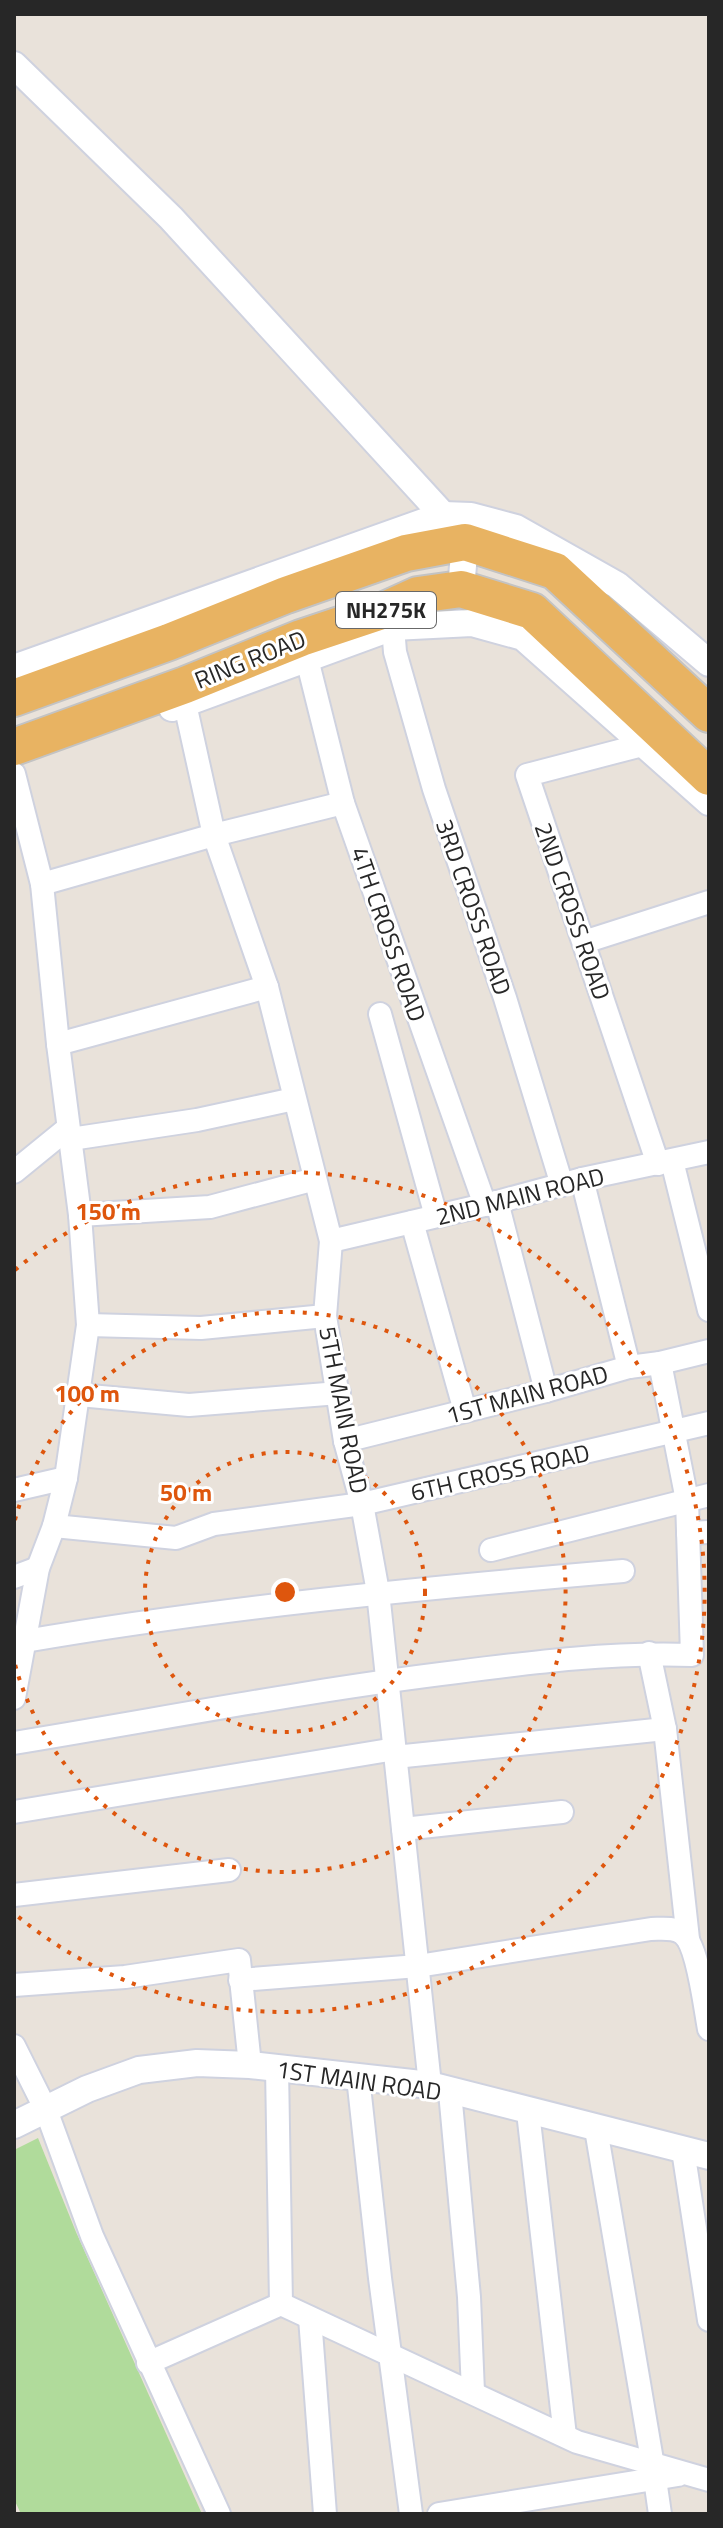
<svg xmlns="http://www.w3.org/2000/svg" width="723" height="2528" font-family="'Titillium Web',sans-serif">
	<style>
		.green { fill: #b0db9b }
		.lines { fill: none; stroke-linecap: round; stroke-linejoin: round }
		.minor-casing { stroke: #cfd2df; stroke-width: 26 }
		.tertiary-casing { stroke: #cfd2df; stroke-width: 30 }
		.trunk-casing { stroke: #c3c3c3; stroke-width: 40 }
		.minor { stroke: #fff; stroke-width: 22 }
		.tertiary { stroke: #fff; stroke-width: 26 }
		.trunk { stroke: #e8b362; stroke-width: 36 }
		.ring { fill: none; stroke: #de560d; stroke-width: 4; stroke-dasharray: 4 8 }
		.labels { text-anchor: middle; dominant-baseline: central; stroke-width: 6; stroke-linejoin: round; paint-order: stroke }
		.shield { fill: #fff; stroke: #686868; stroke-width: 2 }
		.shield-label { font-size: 22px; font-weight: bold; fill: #272727 }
		.street-label { font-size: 24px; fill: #272727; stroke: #fff }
		.centre { fill: #de560d; stroke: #fff; stroke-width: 4 }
		.ring-label { font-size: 24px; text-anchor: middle; font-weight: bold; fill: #de560d; stroke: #fff; stroke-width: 6; stroke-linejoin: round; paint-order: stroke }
	</style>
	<rect width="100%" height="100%" fill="#e9e2da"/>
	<path class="green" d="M38 2138 76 2232 202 2514H21L14 2499V2150Z"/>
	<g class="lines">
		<defs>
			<g id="minor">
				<path d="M393 627 395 652 434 789 505 998 562 1185"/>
				<path d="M307 659 343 803 485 1205"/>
				<path d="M185 704 214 835 267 987 331 1241 325 1316 345 1441 362 1504 378 1592 430 2085"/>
				<path d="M646 744 527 775 658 1164"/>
				<path d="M14 774 42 884 58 1044 80 1215 88 1325 66 1478 54 1526 38 1568 14 1698"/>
				<path d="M42 884 214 835 343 803"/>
				<path d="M584 942 709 902"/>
				<path d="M380 1014 436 1216"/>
				<path d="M58 1044 267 987"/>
				<path d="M71 1139 197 1120 294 1099"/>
				<path d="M672 1161 709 1310"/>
				<path d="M14 1172 68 1128"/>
				<path d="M582 1179 629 1367"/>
				<path d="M497 1202 546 1391"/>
				<path d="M80 1215 210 1207 315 1179"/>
				<path d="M412 1222 465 1411"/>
				<path d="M331 1241 497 1202 582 1179 709 1152"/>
				<path d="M88 1325 201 1328 325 1316"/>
				<path d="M79 1395 189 1405 339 1393"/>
				<path d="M345 1441 546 1391 629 1367 660 1363 709 1351"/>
				<path d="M14 1490 66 1478"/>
				<path d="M54 1526 176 1538 214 1524 362 1504 709 1423"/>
				<path d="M688 1533 709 1532"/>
				<path d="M491 1550 709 1495"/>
				<path d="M14 1577 38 1568"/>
				<path d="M25 1641C223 1607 423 1588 623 1571"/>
				<path d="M649 1653 665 1729 688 1939"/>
				<path d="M14 1743C161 1719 308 1690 457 1672 535 1662 613 1652 692 1655L687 1500 660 1363"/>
				<path d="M395 1757 665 1729"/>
				<path d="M14 1812 395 1749"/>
				<path d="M403 1829 562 1812"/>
				<path d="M14 1895 229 1870"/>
				<path d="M240 1980 418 1966 651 1929C661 1929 673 1927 682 1933 698 1944 705 2009 709 2029"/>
				<path d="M14 1985 125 1977 239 1960 250 2065"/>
				<path d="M14 2046 46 2110 92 2236 219 2514"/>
				<path d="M277 2068 281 2304"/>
				<path d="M358 2077 380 2278 411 2514"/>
				<path d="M450 2092 469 2297 473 2392"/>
				<path d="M528 2112 565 2436"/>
				<path d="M596 2129 653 2466"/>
				<path d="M683 2150 709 2320"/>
				<path d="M281 2304 577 2442 709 2480"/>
				<path d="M310 2318 325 2514"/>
				<path d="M148 2363 281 2304"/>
				<path d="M655 2479 660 2514"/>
				<path d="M439 2514 678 2475"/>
			</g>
			<g id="tertiary">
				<path d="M14 65 171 218 443 515 465 542 461 589"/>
				<path d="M14 668 443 515 471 516 516 528 617 585 709 663"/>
				<path d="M172 708 393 627 472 623 523 637 709 802"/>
				<path d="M14 2125 87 2089 139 2070 197 2063 250 2065 430 2085 709 2156"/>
			</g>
			<g id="trunk">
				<path d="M14 698 169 642 286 595 406 553 465 542 555 571 709 714"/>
				<path d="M14 747 185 685 301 638 385 610 418 595 461 589 532 611 709 777"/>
			</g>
		</defs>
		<use href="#minor" class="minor-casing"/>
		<use href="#tertiary" class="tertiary-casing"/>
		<use href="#trunk" class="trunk-casing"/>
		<use href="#minor" class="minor"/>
		<use href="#tertiary" class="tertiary"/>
		<use href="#trunk" class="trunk"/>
	</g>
	<g class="ring">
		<circle cx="285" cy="1592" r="140"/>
		<path d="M15 1520A280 280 0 1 1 15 1664"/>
		<path d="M15 1270A420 420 0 1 1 15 1914"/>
	</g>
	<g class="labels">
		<rect class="shield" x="336" y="592" width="100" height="36" rx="6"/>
		<g class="shield-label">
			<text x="386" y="610">NH275K</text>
		</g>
		<g class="street-label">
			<text transform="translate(250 659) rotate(-22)">RING ROAD</text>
			<text transform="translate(474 907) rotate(71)">3RD CROSS ROAD</text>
			<text transform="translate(573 911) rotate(71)">2ND CROSS ROAD</text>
			<text transform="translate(389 934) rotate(71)">4TH CROSS ROAD</text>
			<text transform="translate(520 1196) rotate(-14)">2ND MAIN ROAD</text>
			<text transform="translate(527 1394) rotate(-15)">1ST MAIN ROAD</text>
			<text transform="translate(344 1410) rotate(79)">5TH MAIN ROAD</text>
			<text transform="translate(500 1472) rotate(-13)">6TH CROSS ROAD</text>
			<text transform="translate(359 2080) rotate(8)">1ST MAIN ROAD</text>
		</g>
	</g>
	<circle cx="285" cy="1592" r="12" class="centre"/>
	<g class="ring-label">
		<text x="108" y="1220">150 m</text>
		<text x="87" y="1402">100 m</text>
		<text x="186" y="1501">50 m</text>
	</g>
	<rect width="723" height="2528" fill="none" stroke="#272727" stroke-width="32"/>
</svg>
